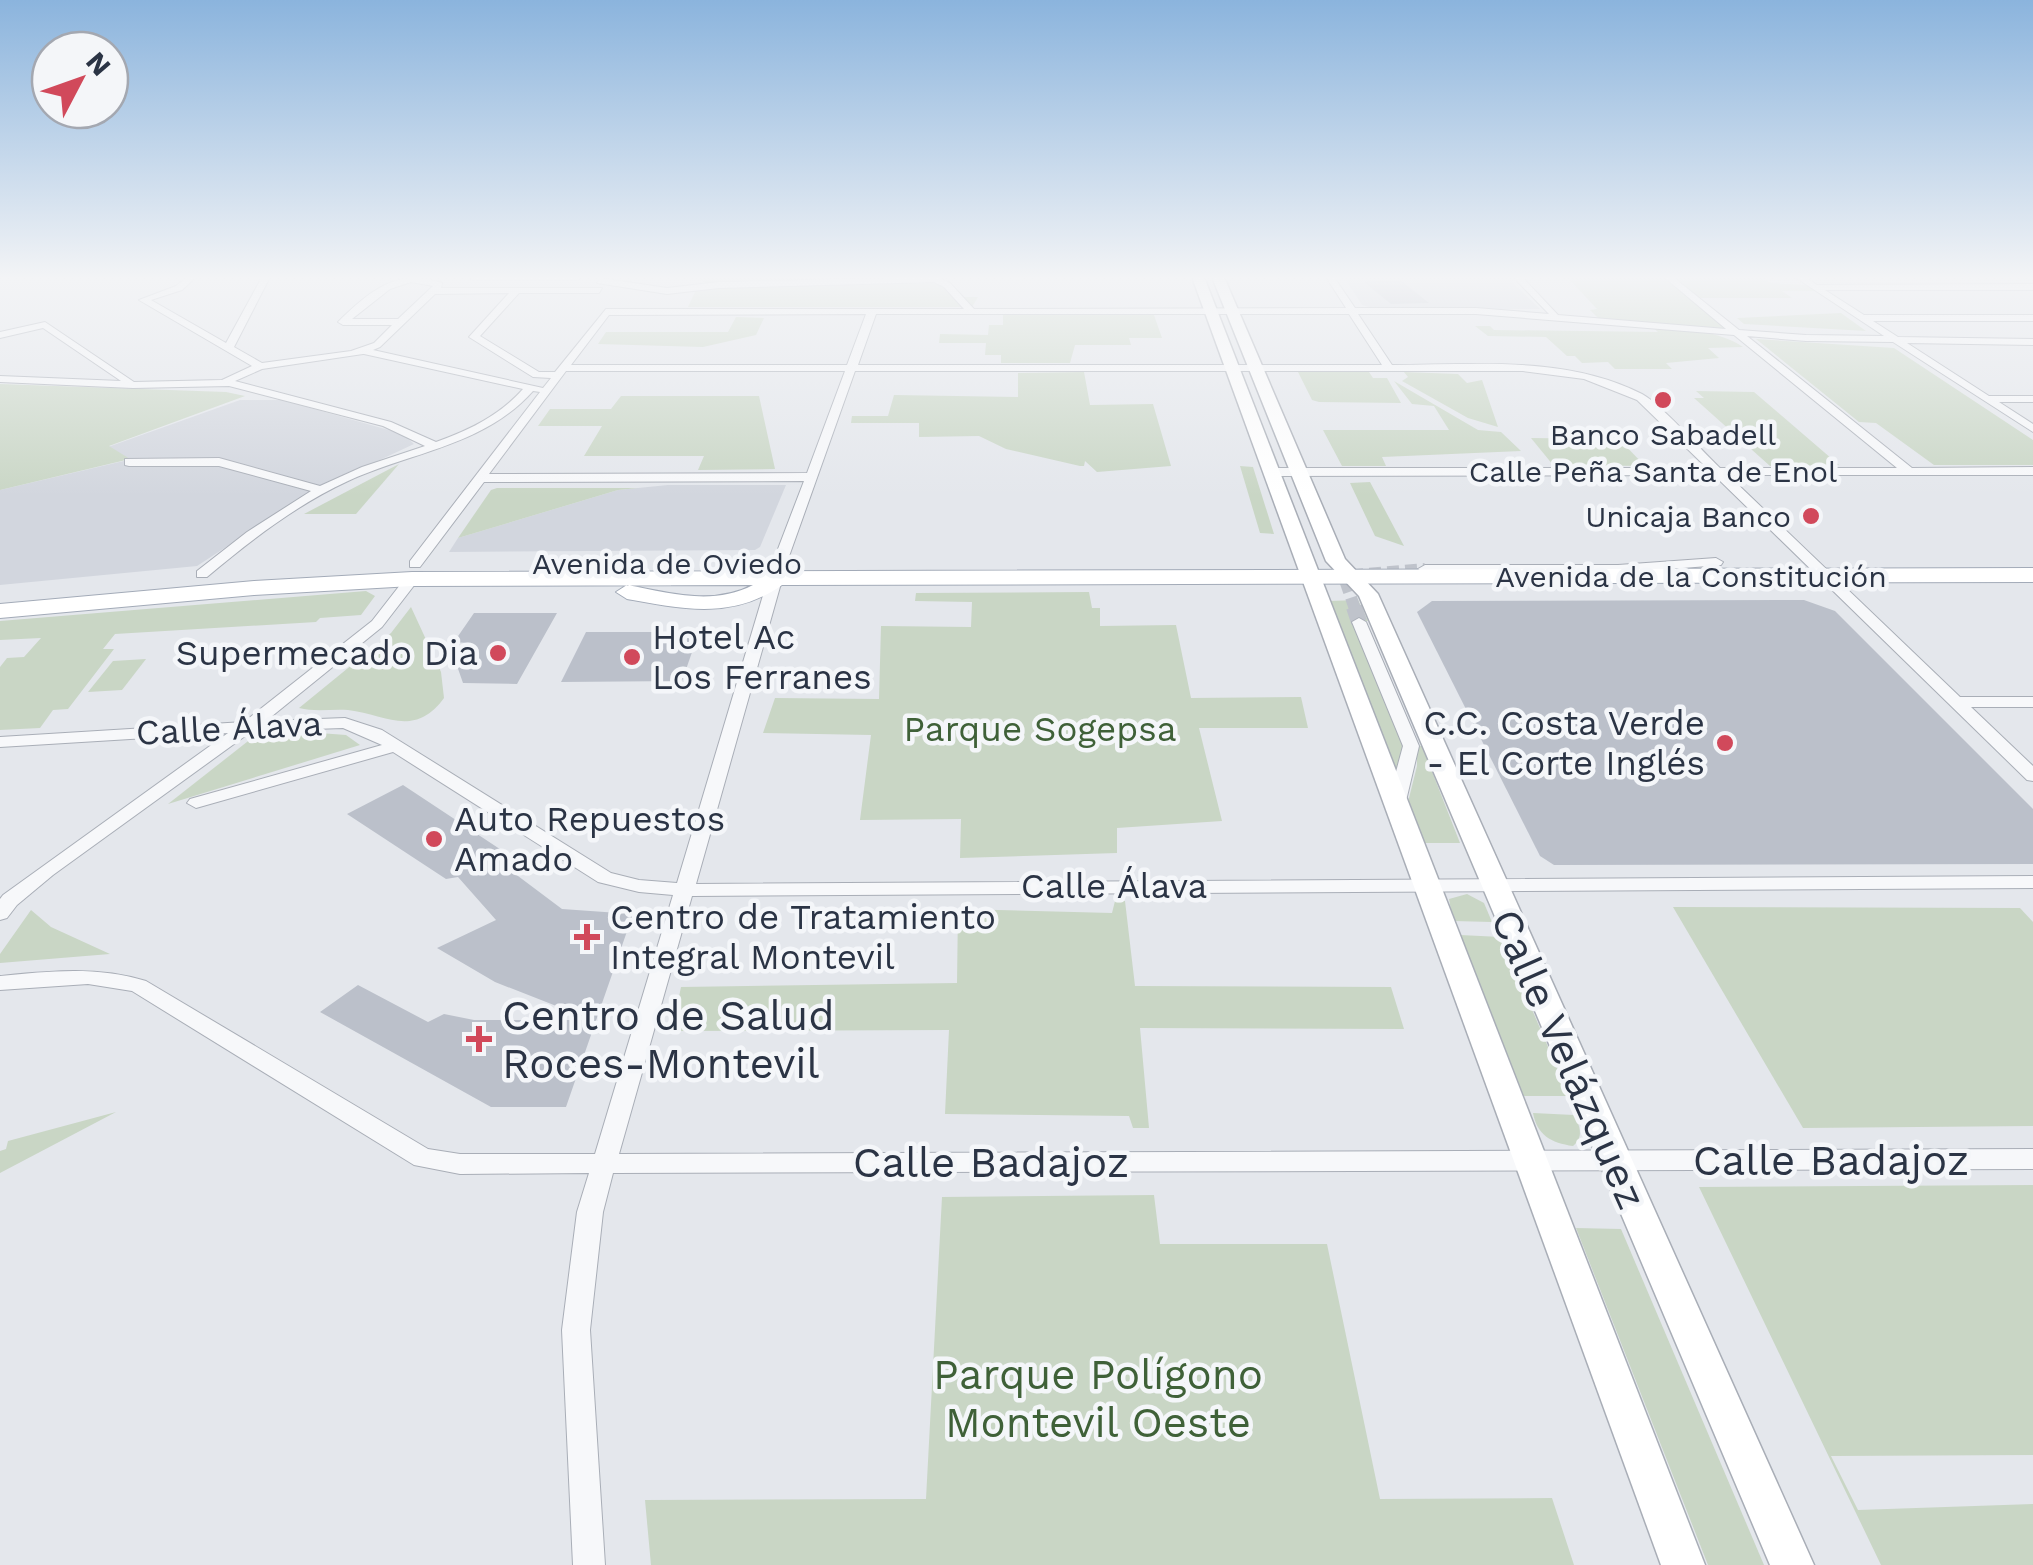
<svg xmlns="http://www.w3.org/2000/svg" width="2033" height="1565" font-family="'Work Sans',sans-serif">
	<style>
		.built { fill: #d2d6de }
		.green { fill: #c9d6c5 }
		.building { fill: #bbc0ca }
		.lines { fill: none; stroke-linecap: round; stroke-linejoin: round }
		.street-tunnel-far1 { stroke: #bfc3cb; stroke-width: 12; stroke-dasharray: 12 6; stroke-linecap: butt }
		.street-tunnel { stroke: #bfc3cb; stroke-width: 16; stroke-dasharray: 16 9; stroke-linecap: butt }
		.street-casing { stroke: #a9aeb7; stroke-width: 2 }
		.secondary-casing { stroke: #a9aeb7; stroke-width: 3 }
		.primary-casing { stroke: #a3abb8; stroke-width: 2 }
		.street { fill: #f7f8fa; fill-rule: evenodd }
		.secondary { fill: #fff; fill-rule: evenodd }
		.primary { fill: #fff; fill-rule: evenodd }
		.poi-dot { fill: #d1495b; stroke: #f4f6f9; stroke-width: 4 }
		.labels { text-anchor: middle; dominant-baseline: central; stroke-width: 9; stroke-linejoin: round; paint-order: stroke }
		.far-poi-label { font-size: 30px; fill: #2b3445; stroke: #f4f6f9 }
		.far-street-label { font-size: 30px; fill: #2b3445; stroke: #f4f6f9 }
		.poi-label { font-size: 35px; fill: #2b3445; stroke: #f4f6f9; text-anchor: start }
		.street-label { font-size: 35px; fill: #2b3445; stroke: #f4f6f9 }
		.park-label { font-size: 35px; fill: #3f6138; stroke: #f4f6f9 }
		.near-poi-label { font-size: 42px; fill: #2b3445; stroke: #f4f6f9; text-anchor: start }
		.near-street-label { font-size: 42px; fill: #2b3445; stroke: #f4f6f9 }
		.near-park-label { font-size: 42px; fill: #3f6138; stroke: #f4f6f9 }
	</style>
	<rect width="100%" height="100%" fill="#e4e7ec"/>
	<g class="built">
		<path d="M1344 277H1507L1540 309 1372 308 1362 305Z"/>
		<path d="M240 400H282L403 434 414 444 307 494 197 566 0 585V490L128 460 108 447Z"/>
		<path d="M668 485H786L760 547 755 550 449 552 458 538 618 490Z"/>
	</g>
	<g class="green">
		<path d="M691 277H938L950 283 961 297H978L972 307H688L696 290 712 285Z"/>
		<path d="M1567 277H1758C1779 290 1802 278 1822 291H1782L1792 298H1696L1735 332 1598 318 1590 310 1597 309Z"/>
		<path d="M1841 313 1866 331 1744 324 1737 318Z"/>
		<path d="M1003 315H1154L1162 338H1129L1131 345H1075L1070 363H1001V355H985L986 343H939L940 334 988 335 989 325H1003Z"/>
		<path d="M736 317 764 318 756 335 703 347 598 344 606 332H728Z"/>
		<path d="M1475 326H1490L1494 330 1658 332 1651 326C1683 330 1716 329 1743 347L1708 348 1719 358 1666 363 1672 369H1615L1608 362 1582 363 1575 356H1567L1546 337 1488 336Z"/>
		<path d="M1756 339 1894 348 2033 440V465H1934L1876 423 1859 422Z"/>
		<path d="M1084 372 1090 405 1153 404 1171 466 1097 472 1085 461 1084 466H1080L1006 449 979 436 919 437V423H851L852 416H888L894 395 1018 397V373Z"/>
		<path d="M1298 372H1369L1373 378H1387L1401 403 1319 402 1312 400Z"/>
		<path d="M1404 372 1458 374 1467 383 1482 380 1498 427 1468 418 1402 381 1408 377Z"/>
		<path d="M1394 381 1478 430 1501 432 1521 451 1382 457 1386 466H1342L1323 430H1449L1434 406 1412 404Z"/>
		<path d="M0 384 226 392 245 396 109 446 130 459 0 490Z"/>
		<path d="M1696 391 1754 392 1839 465 1770 466 1694 398H1704Z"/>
		<path d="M621 396H759L775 469 698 470 704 456H584L602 426H538L550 409H611Z"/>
		<path d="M1531 438 1619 439 1645 466 1553 465Z"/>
		<path d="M399 464 356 514H304Z"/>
		<path d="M1240 466 1253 467 1274 534 1260 533Z"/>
		<path d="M1370 482 1404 546 1375 536 1350 483Z"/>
		<path d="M497 488H638L618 490 458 538 491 490Z"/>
		<path d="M366 591 375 596 361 615 320 618 316 622 115 634 103 649H114L68 709 53 710 40 728 0 730V667L7 658 24 657 41 638 0 640V621Z"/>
		<path d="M1089 592 1092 608H1100V626L1176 625 1191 698 1301 697 1308 728H1199L1222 821 1117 828V853L960 858 961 819 860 820 871 735 763 733 775 698 879 699 881 626 971 627 972 602 915 601 916 593Z"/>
		<path d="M1358 600 1368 621H1354L1402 743 1404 754 1396 770 1329 601Z"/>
		<path d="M411 607 441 672 444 698C414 739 385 714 348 710 331 709 314 712 299 708L391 633Z"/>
		<path d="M146 659 122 690 88 692 113 661Z"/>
		<path d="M306 732 346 735 360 745 168 804 252 738Z"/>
		<path d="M1417 746H1422L1460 843H1424L1408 802 1417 766Z"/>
		<path d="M1467 894 1484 903 1492 922 1453 921 1449 899Z"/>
		<path d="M1115 901H1125L1135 986 1391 987 1404 1029 1140 1028 1149 1128H1133L1129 1116 945 1114 949 1030 672 1031 681 987 957 983 958 909 1112 913Z"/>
		<path d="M1673 907 2020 908 2033 922V1126L1803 1128Z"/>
		<path d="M31 910 51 927 110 954 0 963V954Z"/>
		<path d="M1460 935 1501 937 1569 1096H1523Z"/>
		<path d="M116 1112 0 1173V1151L6 1149 8 1141Z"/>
		<path d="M1533 1113 1574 1115C1580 1126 1584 1137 1573 1146 1551 1143 1537 1135 1533 1113Z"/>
		<path d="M2033 1185V1455L1831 1456 1858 1510 2033 1504V1565H1881L1699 1187Z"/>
		<path d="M1154 1195 1160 1244H1327L1380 1499 1552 1498 1574 1565H651L645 1500 926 1499 942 1197Z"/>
		<path d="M1576 1228 1621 1229 1764 1565H1708Z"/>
	</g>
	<g class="building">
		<path d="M1400 280 1429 303 1391 304 1364 282Z"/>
		<path d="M1804 600 1835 611 2033 809V864L1554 865 1540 856 1417 612 1432 601Z"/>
		<path d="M474 613H557L517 684 463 683 456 663 468 643 454 642Z"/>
		<path d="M586 632H699L682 681 561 682Z"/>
		<path d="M403 785 521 863 506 867 562 909 633 914 566 1107H491L320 1012 358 985 428 1022 444 1014 474 1020H592L495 982 437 948 496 920 458 877 446 879 347 814Z"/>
	</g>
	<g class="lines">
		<path class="street-tunnel-far1" d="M1355 609 1346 583 1355 575 1425 569"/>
		<path class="street-tunnel" d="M1354 607 1359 622"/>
		<defs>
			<g id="street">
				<path d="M187 277H196L182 290 151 300 226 343 262 277H270L234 347 262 363 351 351 374 343 392 325H343L338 322C369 291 398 267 442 283L441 288H602L599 293H519L480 336 539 372H555L606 309H964L944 287 934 282 719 288 667 294 597 283 600 278 667 288 719 282 938 277 950 283 974 309 1346 308 1326 277H1334L1355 308H1476L1549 314 1513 277H1522L1558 315 1726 329 1664 277H1673L1739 330 1806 335 1884 336 1795 277H1805L1817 285 2033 284V290H1825L1864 315H2033V321H1873L1898 337 2033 339V345L1907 343 1989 396H2033V402H1999L2033 424V432L1893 342 1806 341 1747 336 1912 468 2033 467V475H1728L1960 697H2033V707H1971L2033 766V781L2027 780 1714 475 1273 476 1267 472 1273 468H1707L1637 400 1584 379 1523 371H855L787 562 696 884 2033 876V888L692 896 619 1154 2033 1149V1169L613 1173 603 1212 590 1330 605 1565H573L562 1330 577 1212 589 1173 460 1174 414 1165 132 991 88 984 0 990V976C51 971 97 966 146 981L428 1149 460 1154H595L673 895 639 892 598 882 393 752 196 808 187 803 190 799 382 745 343 728 252 731 53 875 17 905 7 918 0 920V899L3 895 228 733 0 747V737L244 722 372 621 407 576 412 575 419 579 382 627 266 721 345 718 382 730 611 873 639 880 677 883 773 562 804 481 484 482 420 567H410V561L540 392 533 391C484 446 411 452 348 481 296 505 250 541 207 577H197V571L247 532 311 491 219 466H129L125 465V459L219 458 320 486 362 467 425 446 383 426 229 386 133 388 0 382V376L121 381 43 328 0 338V332L45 322 134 382 222 380 252 366 139 300 176 286ZM411 282 433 286 398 319H352L390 289ZM509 293 469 337 533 377 551 378 543 388 373 350 380 347 435 294ZM866 314 847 365H571L609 315ZM876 314H1349L1382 365H858ZM1358 314H1476L1734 335 1897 468H1720C1701 450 1662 405 1642 394 1566 355 1474 365 1392 365ZM363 354H364L523 389C499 416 469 430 436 442L391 422 235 381 262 369ZM566 371H845L807 473 489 474Z"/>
				<path d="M468 277H582L578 280H472Z"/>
				<path d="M1716 558 1723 562 1721 565 1618 573H1425L1418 569 1425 565H1618Z"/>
				<path d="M1359 618 1366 622 1419 746 1405 805 1396 810 1387 805 1403 746 1352 622Z"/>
			</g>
			<g id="secondary">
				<path d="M1192 277H1204L1705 1565H1661Z"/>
				<path d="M1212 277H1224L1345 559 1378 594 1814 1565H1770L1359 596 1326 561Z"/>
			</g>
			<path id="primary" d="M2033 568V582L782 585C733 620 682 609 627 599L616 592 627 585C670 593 713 606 753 585L412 586 254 595 0 618V604L254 581 412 572Z"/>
		</defs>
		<use href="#street" class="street-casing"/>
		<use href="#secondary" class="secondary-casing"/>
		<use href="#primary" class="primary-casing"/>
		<use href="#street" class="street"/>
		<use href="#secondary" class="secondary"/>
		<use href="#primary" class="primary"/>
	</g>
	<linearGradient id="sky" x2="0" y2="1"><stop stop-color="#8bb4dd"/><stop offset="0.56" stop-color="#f3f4f6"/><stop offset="1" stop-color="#f3f4f6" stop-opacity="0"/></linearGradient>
	<rect width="2033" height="496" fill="url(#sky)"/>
	<g class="poi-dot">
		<circle cx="1663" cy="400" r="10"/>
		<circle cx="1811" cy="516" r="10"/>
		<circle cx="498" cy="653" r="10"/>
		<circle cx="632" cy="657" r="10"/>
		<circle cx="1725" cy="743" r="10"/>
		<circle cx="434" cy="839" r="10"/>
		<path d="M582 922h10v10h10v10h-10v10h-10v-10h-10v-10h10z"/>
		<path d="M474 1024h10v10h10v10h-10v10h-10v-10h-10v-10h10z"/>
	</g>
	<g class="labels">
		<g class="far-poi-label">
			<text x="1663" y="434">Banco Sabadell</text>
			<text x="1791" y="516" text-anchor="end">Unicaja Banco</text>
		</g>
		<g class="far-street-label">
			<text x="1653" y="471">Calle Peña Santa de Enol</text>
			<text x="667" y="563">Avenida de Oviedo</text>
			<text x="1691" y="576">Avenida de la Constitución</text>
		</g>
		<g class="poi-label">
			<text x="652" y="637">Hotel Ac<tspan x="652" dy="40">Los Ferranes</tspan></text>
			<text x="478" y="653" text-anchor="end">Supermecado Dia</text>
			<text x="1705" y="723" text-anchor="end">C.C. Costa Verde<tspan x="1705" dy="40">- El Corte Inglés</tspan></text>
			<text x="454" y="819">Auto Repuestos<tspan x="454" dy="40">Amado</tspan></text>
			<text x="610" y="917">Centro de Tratamiento<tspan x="610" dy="40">Integral Montevil</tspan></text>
		</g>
		<g class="street-label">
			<text transform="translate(229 728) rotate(-3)">Calle Álava</text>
			<text x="1114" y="886">Calle Álava</text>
		</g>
		<g class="park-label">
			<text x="1040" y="729">Parque Sogepsa</text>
		</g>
		<g class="near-poi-label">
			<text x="502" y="1015">Centro de Salud<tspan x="502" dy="48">Roces-Montevil</tspan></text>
		</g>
		<g class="near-street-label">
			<text transform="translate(1569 1059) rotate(66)">Calle Velázquez</text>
			<text x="1831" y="1160">Calle Badajoz</text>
			<text x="991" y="1162">Calle Badajoz</text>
		</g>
		<g class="near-park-label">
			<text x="1098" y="1374">Parque Polígono<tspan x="1098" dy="48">Montevil Oeste</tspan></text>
		</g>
	</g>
	<g transform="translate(80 80) rotate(49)"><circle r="48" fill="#f4f6f9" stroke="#a4a8b1" stroke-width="2.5"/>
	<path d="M0-8L18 38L0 25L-18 38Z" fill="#d1495b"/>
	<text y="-15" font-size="28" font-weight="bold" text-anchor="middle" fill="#2b3445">N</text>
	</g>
</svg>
